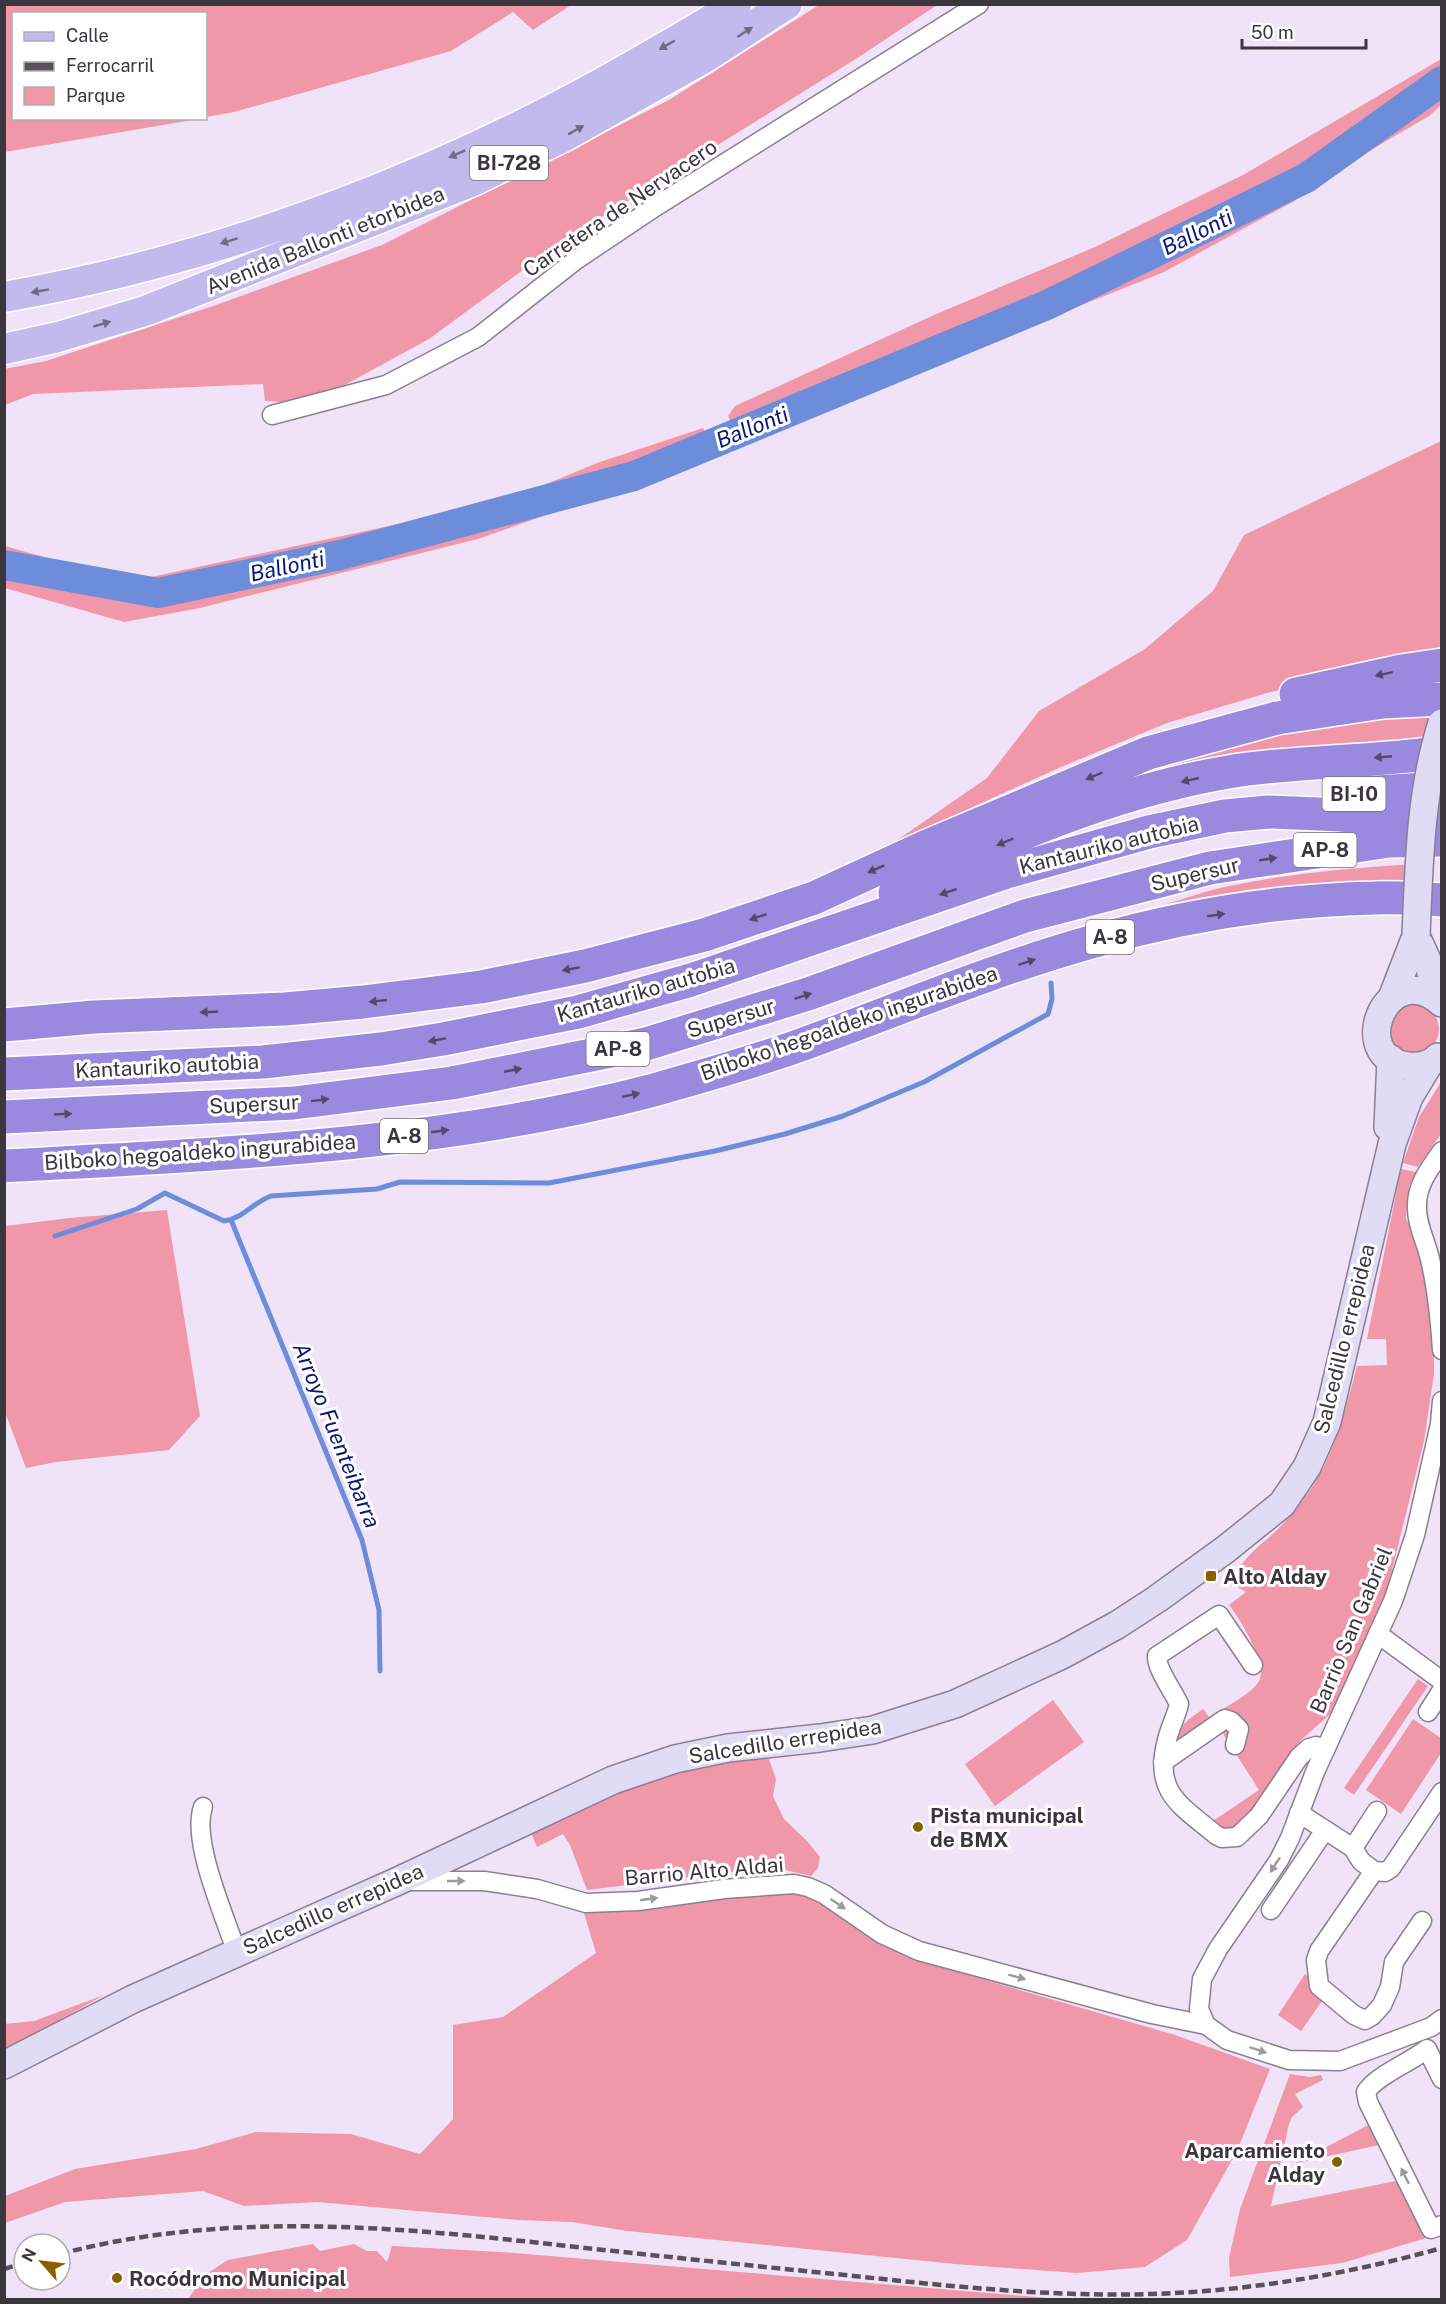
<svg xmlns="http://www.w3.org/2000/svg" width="1446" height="2304" font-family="'Public Sans',sans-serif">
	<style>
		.green { fill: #f197aa }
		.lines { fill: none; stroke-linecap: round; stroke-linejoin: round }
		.stream { stroke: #6d8cda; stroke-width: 5 }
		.river { stroke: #6d8cda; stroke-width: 30 }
		.street-casing { stroke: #8c7f91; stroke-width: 21 }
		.secondary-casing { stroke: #8c7f91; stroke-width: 30 }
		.primary-casing { stroke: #fff; stroke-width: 33 }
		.highway-casing { stroke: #fff; stroke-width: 36 }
		.street { stroke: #fff; stroke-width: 18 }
		.secondary { stroke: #e1dcf5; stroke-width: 27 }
		.primary { stroke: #c2b9ec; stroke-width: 30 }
		.highway { stroke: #9a8adf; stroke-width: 33 }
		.rail { stroke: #58505a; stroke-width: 4.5; stroke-dasharray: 9 4.5; stroke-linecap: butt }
		.secondary-bridge-casing { stroke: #8c7f91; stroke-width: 30; stroke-linecap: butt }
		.secondary-bridge { stroke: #e1dcf5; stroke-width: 27 }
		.oneway { fill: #716a83 }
		.oneway2 { fill: #534a66 }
		.oneway3 { fill: #9d9a9e }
		.poi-dot { fill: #886000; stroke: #fff; stroke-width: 2 }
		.labels { text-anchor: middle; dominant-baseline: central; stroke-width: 6; stroke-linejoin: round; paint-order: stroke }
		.shield { fill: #fff; stroke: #767277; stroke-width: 1.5 }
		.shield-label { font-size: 20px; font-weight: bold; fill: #3b353d }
		.street-label { font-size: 21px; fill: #3b353d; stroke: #fff }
		.poi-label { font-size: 21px; font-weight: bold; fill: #3b353d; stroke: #fff; text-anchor: start }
		.water-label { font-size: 22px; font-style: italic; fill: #091872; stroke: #fff }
	</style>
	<rect width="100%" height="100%" fill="#f1e3f7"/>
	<g class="green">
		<path d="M5 4H571V5L533 30 513 12 451 51 234 112 206 117V14H14V118L198 119 5 152Z"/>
		<path d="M819 5H937L859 57 557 245 429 339 332 392 284 402 265 401 263 384 33 394 5 405 4 369 46 361 216 305 382 245 669 100Z"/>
		<path d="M1441 59V105L1429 116 1301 191 1296 200 1164 272 806 416 742 444 728 416 735 406 934 315 1095 247 1243 175Z"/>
		<path d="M703 428 716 455 478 539 200 608 124 622 5 588V546L101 573 134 579 156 576 463 510 520 495 597 463Z"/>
		<path d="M1441 441V651L1267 693 1167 723 1061 767 890 845 987 778 1039 711 1145 649 1213 591 1244 535Z"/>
		<path d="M1441 708 1434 738 1246 754 1169 766 1185 755 1213 745Z"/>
		<path d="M1414 864 1411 883 1231 895 1166 904C1184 899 1202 892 1220 888 1284 874 1349 868 1414 864Z"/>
		<circle cx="1414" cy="1029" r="25"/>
		<path d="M1441 1082V1134L1418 1167 1403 1163 1419 1117Z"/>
		<path d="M1401 1169 1416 1172 1409 1186 1406 1218 1420 1249 1434 1319V1374L1424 1441 1387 1590 1337 1708 1301 1740 1250 1816 1232 1828 1219 1827 1213 1821 1259 1790 1215 1721 1175 1746C1180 1724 1186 1721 1203 1709L1209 1717C1222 1709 1252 1694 1259 1681 1268 1664 1240 1619 1229 1605L1246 1592 1232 1584C1244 1552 1261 1547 1282 1525 1291 1516 1299 1506 1306 1496 1333 1461 1346 1408 1357 1366L1387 1365 1386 1339H1367Z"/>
		<path d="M167 1210 200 1416 169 1450 56 1462 26 1468 5 1412V1226L69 1218Z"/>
		<path d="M1418 1679 1428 1686 1354 1795 1344 1788Z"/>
		<path d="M1053 1700 1084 1742 995 1806 965 1764Z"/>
		<path d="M1413 1719 1441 1738V1753L1401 1814 1366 1790Z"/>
		<path d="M768 1756 776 1779 773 1796 784 1819 807 1841 820 1857 818 1868 811 1876 781 1869H758L587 1890 570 1845 563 1834 537 1847 531 1833 617 1793 678 1771Z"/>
		<path d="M784 1892 806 1895 903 1953 933 1965 1175 2035 1270 2069 1237 2151 1187 2240 1145 2267 1077 2273 955 2264 627 2231 572 2222 518 2220 317 2202 244 2206 203 2191 65 2202 5 2223V2196L75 2169 196 2149 256 2132 351 2134 420 2154 453 2119V2025L503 2017 596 1953 583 1910 641 1908Z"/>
		<path d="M1305 1974 1316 1983 1325 1997 1301 2031 1278 2015Z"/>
		<path d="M104 1995 5 2051 4 2024 34 2021Z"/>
		<path d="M1290 2074 1310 2077 1321 2075 1323 2080 1295 2094 1303 2107 1292 2117 1289 2124 1271 2206 1401 2180 1430 2237 1342 2263 1230 2277 1229 2258 1240 2209Z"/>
		<path d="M1374 2122 1384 2144 1296 2163Z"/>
		<path d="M313 2244 320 2251 354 2244 367 2251H377L387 2262 392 2246 501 2252 1061 2299H188L206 2274 228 2260Z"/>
	</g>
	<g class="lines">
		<g class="stream">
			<path d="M231 1220 362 1540 379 1610 380 1671"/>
			<path d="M55 1236 137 1209 165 1193 224 1221C242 1219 254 1202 271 1196L377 1189 400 1182 549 1183 715 1151 785 1134 843 1116 924 1082 1048 1014 1052 999 1051 983"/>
		</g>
		<path class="river" d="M4 565 158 593 340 555 634 476 1047 305 1306 178 1442 81"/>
		<defs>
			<g id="street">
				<path d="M272 415 386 385 478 337 576 260 655 207 979 4"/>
				<path d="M1442 1151C1430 1168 1417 1184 1417 1205 1416 1224 1426 1241 1430 1259 1437 1289 1440 1319 1442 1350"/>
				<path d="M1442 1401 1440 1424 1415 1535 1393 1601 1315 1772 1290 1838 1279 1860 1218 1949 1202 1979 1199 2009 1206 2025 1227 2040 1289 2060 1340 2061 1431 2027 1442 2019"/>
				<path d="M1378 1634 1442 1681"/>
				<path d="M1253 1665 1219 1615 1157 1656C1156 1668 1173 1691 1179 1704 1176 1717 1170 1727 1167 1740 1153 1792 1180 1805 1216 1835L1222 1838 1237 1837 1259 1816 1299 1757 1309 1748 1316 1746 1326 1748"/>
				<path d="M1428 1712 1442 1690"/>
				<path d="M1163 1762 1225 1719 1231 1721 1239 1729 1235 1745"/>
				<path d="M203 1807C191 1841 225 1917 237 1953"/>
				<path d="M1299 1813 1353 1848 1361 1861 1374 1871"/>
				<path d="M1353 1848 1377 1811"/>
				<path d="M406 1881H484L537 1889 586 1903 638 1901 724 1889 794 1884 808 1887 824 1894 882 1934 919 1951 1152 2014 1206 2025"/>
				<path d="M1271 1910 1325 1830"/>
				<path d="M1422 1921 1394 1962 1390 1987 1382 2005 1372 2016 1365 2020 1354 2015 1319 1986 1316 1960 1319 1951 1374 1871 1385 1872 1391 1868 1442 1792"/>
				<path d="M1442 2079 1427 2049C1411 2062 1375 2076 1366 2092L1368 2102 1431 2229 1442 2225"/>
			</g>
			<g id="secondary">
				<path d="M1416 936 1427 960 1441 1002"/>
				<path d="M1392 998 1416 936"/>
				<path d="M1438 1057C1430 1065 1419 1067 1408 1066 1346 1059 1386 955 1442 1003"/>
				<path d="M1388 1127 1391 1059"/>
				<path d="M4 2065 133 1999 398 1881 613 1780 675 1759 728 1748 820 1738 873 1730 955 1704 1062 1655 1117 1625 1157 1599 1226 1549 1282 1504 1307 1467 1327 1422 1392 1144 1409 1097 1429 1064"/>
			</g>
			<g id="primary">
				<path d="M4 297C227 258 451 172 646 58 676 40 707 24 736 4"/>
				<path d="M4 349 58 337 145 311 473 181 565 136 706 57 787 4"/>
			</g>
			<g id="highway">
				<path d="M1296 694 1401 671 1442 665"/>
				<path d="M1361 793 1442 788"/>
				<path d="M895 893C999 840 1112 792 1228 772 1299 760 1371 763 1442 752"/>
				<path d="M4 1025 94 1017 285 1009 363 1002 481 987 585 966 704 935 814 898 925 847 1148 753 1277 718 1383 702 1442 699"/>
				<path d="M4 1074 263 1062 381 1049 443 1039 578 1012 691 980 1010 871 1149 832 1225 816 1268 812 1343 815 1442 811"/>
				<path d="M4 1117 294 1103 452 1083 646 1044 808 994 1025 916 1210 868 1389 841 1442 840"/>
				<path d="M4 1166C220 1154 440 1146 650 1091 699 1077 750 1063 798 1046 895 1011 991 970 1091 942 1182 916 1280 900 1375 898 1397 897 1419 899 1442 900"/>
			</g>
		</defs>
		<use href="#street" class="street-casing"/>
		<use href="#secondary" class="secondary-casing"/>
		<use href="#primary" class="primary-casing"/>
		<use href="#highway" class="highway-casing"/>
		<use href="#street" class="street"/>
		<use href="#secondary" class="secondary"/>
		<use href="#primary" class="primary"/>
		<use href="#highway" class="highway"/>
		<g class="rail">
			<path d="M60 2254C226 2210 399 2227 567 2246 660 2256 753 2266 845 2275 947 2286 1049 2297 1152 2294 1250 2291 1348 2274 1442 2248"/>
			<path d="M4 2269 24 2263"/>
		</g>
		<defs>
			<path id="secondary-bridge" d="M1416 936C1419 864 1420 792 1442 723"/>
		</defs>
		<use href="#secondary-bridge" class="secondary-bridge-casing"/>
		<use href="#secondary-bridge" class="secondary-bridge"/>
	</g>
	<defs><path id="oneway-solid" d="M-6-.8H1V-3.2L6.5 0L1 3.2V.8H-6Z" transform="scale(1.5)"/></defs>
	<g class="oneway">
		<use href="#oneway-solid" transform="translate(745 32) rotate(-33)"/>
		<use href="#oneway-solid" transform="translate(667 45) rotate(150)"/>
		<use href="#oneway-solid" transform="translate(576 130) rotate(-29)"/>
		<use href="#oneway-solid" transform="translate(457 154) rotate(156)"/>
		<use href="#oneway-solid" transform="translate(229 241) rotate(163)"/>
		<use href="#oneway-solid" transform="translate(40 291) rotate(170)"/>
		<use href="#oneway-solid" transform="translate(102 324) rotate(-16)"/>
	</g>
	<g class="oneway2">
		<use href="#oneway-solid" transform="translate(1384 674) rotate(168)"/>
		<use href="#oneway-solid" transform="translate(1383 757) rotate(175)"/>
		<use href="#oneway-solid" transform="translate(1094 776) rotate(157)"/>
		<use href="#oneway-solid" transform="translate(1190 780) rotate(167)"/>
		<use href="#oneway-solid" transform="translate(1005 842) rotate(157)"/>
		<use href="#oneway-solid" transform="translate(1268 859) rotate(-9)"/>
		<use href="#oneway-solid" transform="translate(876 869) rotate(156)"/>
		<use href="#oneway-solid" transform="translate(948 892) rotate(161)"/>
		<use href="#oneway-solid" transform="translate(1216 915) rotate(-9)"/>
		<use href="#oneway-solid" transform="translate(758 917) rotate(161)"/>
		<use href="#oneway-solid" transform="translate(1027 962) rotate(-18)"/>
		<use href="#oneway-solid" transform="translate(571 969) rotate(169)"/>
		<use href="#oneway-solid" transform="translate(803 996) rotate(-18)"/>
		<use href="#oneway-solid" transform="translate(378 1001) rotate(174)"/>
		<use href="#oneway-solid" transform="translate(209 1012) rotate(178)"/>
		<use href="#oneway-solid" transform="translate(437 1040) rotate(170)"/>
		<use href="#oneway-solid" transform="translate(513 1070) rotate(-11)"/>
		<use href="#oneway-solid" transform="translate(631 1095) rotate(-12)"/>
		<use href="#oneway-solid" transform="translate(320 1100) rotate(-7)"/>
		<use href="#oneway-solid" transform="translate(63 1114) rotate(-3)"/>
		<use href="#oneway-solid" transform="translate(440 1131) rotate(-8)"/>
	</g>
	<g class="oneway3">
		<use href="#oneway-solid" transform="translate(1275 1865) rotate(123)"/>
		<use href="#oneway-solid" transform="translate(456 1881)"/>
		<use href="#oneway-solid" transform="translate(649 1899) rotate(-8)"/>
		<use href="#oneway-solid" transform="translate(838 1904) rotate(34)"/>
		<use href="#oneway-solid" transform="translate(1017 1977) rotate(15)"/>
		<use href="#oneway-solid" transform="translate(1258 2050) rotate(19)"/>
		<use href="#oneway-solid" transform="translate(1405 2176) rotate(-116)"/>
	</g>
	<g class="poi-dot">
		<rect x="1205" y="1570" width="12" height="12" rx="3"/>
		<circle cx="918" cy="1827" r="6"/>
		<circle cx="1337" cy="2162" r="6"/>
		<circle cx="117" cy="2278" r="6"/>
	</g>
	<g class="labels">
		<g class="shield">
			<rect x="470" y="146" width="78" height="34" rx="4.5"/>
			<rect x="1322.5" y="777" width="63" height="34" rx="4.5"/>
			<rect x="1293.5" y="833" width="63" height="34" rx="4.5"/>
			<rect x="1086" y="920" width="48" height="34" rx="4.5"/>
			<rect x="586.5" y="1032" width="63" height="34" rx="4.5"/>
			<rect x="380" y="1119" width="48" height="34" rx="4.5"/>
		</g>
		<g class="shield-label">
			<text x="509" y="163">BI-728</text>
			<text x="1354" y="794">BI-10</text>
			<text x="1325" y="850">AP-8</text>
			<text x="1110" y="937">A-8</text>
			<text x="618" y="1049">AP-8</text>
			<text x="404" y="1136">A-8</text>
		</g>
		<g class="street-label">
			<text transform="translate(620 208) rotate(-34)">Carretera de Nervacero</text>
			<text transform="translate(325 240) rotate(-22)">Avenida Ballonti etorbidea</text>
			<text transform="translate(1109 845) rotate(-14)">Kantauriko autobia</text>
			<text transform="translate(1195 874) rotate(-13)">Supersur</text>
			<text transform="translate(646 990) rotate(-16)">Kantauriko autobia</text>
			<text transform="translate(731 1018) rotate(-17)">Supersur</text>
			<text transform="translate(849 1023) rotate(-19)">Bilboko hegoaldeko ingurabidea</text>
			<text transform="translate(167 1066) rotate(-3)">Kantauriko autobia</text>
			<text transform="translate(254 1104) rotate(-3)">Supersur</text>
			<text transform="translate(200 1152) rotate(-4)">Bilboko hegoaldeko ingurabidea</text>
			<text transform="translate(1344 1339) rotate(-76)">Salcedillo errepidea</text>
			<text transform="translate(1351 1630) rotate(-67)">Barrio San Gabriel</text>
			<text transform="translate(785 1741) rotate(-9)">Salcedillo errepidea</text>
			<text transform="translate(704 1871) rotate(-5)">Barrio Alto Aldai</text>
			<text transform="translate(333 1909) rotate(-24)">Salcedillo errepidea</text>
		</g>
		<g class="poi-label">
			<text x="1223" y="1576">Alto Alday</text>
			<text x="930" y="1815">Pista municipal<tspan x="930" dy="24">de BMX</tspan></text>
			<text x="1325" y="2150" text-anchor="end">Aparcamiento<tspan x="1325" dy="24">Alday</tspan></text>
			<text x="129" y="2278">Rocódromo Municipal</text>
		</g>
		<g class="water-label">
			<text transform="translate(1197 232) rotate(-26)">Ballonti</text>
			<text transform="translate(752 427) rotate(-22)">Ballonti</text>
			<text transform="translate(287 566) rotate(-12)">Ballonti</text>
			<text transform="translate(337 1435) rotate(68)">Arroyo Fuenteibarra</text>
		</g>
	</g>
	<rect width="1446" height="2304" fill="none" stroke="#3b353d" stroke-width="12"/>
	<rect x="12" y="12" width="195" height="108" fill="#ffffff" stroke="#b1aeb1" stroke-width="1.5"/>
	<rect x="24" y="32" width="30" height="9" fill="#c2b9ec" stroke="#b1aeb1" stroke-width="1.5"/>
	<text x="66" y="42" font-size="18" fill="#3b353d">Calle</text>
	<rect x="24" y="62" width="30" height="9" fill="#58505a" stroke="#b1aeb1" stroke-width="1.5"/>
	<text x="66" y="72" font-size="18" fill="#3b353d">Ferrocarril</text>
	<rect x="24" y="87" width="30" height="18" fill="#f197aa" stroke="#b1aeb1" stroke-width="1.5"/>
	<text x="66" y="102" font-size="18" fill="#3b353d">Parque</text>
	<g transform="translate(42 2262) rotate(298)"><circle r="28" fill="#ffffff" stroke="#b1aeb1" stroke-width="1.5"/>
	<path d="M0-4.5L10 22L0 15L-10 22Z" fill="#886000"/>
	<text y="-9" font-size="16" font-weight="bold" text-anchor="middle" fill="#3b353d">N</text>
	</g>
	<path d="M1242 39v9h124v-9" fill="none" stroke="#3b353d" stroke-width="3"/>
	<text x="1251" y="39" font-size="18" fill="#3b353d" stroke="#ffffff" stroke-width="4.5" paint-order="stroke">50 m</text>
</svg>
